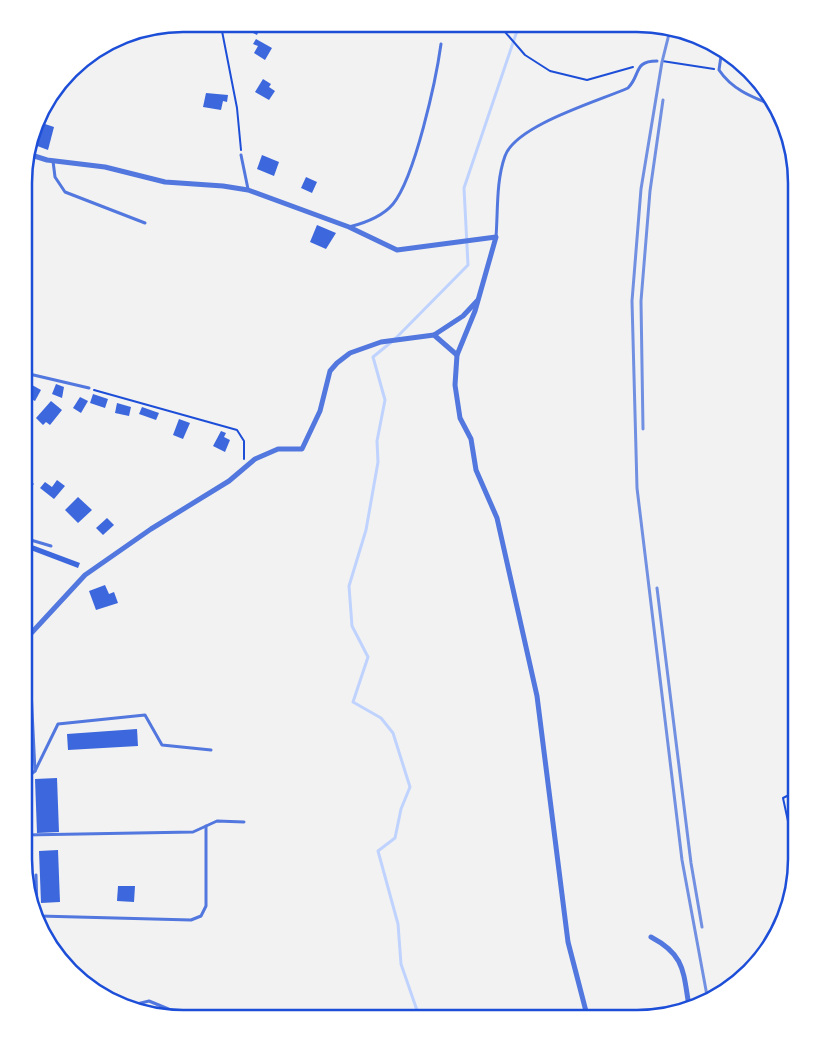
<svg xmlns="http://www.w3.org/2000/svg" width="821" height="1043" font-family="'PT Sans Narrow',sans-serif">
	<style>
		.lines { fill: none; stroke-linecap: round; stroke-linejoin: round }
		.stream { stroke: #bfd3fe; stroke-width: 3 }
		.building { fill: #3d67dc }
		.path { stroke: #1d4ed8; stroke-width: 2 }
		.service { stroke: #5277de; stroke-width: 3 }
		.minor { stroke: #5277de; stroke-width: 5 }
		.rail { stroke: #7290e2; stroke-width: 3 }
		.rim { fill: none; stroke: #1d4ed8; stroke-width: 2.5 }
	</style>
	<rect width="100%" height="100%" fill="#f2f2f2"/>
	<g class="lines">
		<path class="stream" d="M420 1019 401 964 398 924 378 851 395 838 401 809 410 787 393 733 381 718 353 702 368 657 352 626 349 586 366 530 378 462 377 441 385 400 373 357 395 339 468 265 464 188 519 25"/>
	</g>
	<g class="building">
		<path d="M245 24H269L265 31 260 28 257 35 243 28Z"/>
		<path d="M256 39 272 48 265 60 254 53 258 46 253 44Z"/>
		<path d="M263 79 271 84 269 87 275 91 269 100 255 92Z"/>
		<path d="M206 93 228 95 227 102 223 101 221 110 203 107Z"/>
		<path d="M39 122 54 127 48 150 32 144Z"/>
		<path d="M262 155 279 162 274 176 257 169Z"/>
		<path d="M25 167 31 168 26 189H25Z"/>
		<path d="M306 177 317 182 312 193 301 188Z"/>
		<path d="M317 225 336 233 326 249 310 242Z"/>
		<path d="M25 381 41 390 35 401 25 396Z"/>
		<path d="M56 384 64 387 62 398 52 394Z"/>
		<path d="M93 394 108 399 105 408 90 403Z"/>
		<path d="M80 397 88 401 81 413 73 408Z"/>
		<path d="M51 401 62 410 50 425 46 422 43 425 36 418Z"/>
		<path d="M117 403 131 407 129 416 115 413Z"/>
		<path d="M142 407 159 413 156 420 139 414Z"/>
		<path d="M179 419 190 423 183 439 173 435Z"/>
		<path d="M221 431 226 433 224 437 230 440 225 452 213 446Z"/>
		<path d="M25 476 34 484 27 491 25 488Z"/>
		<path d="M57 480 65 486 54 499 40 488 45 482 52 487Z"/>
		<path d="M78 497 92 510 78 523 65 510Z"/>
		<path d="M107 518 114 525 103 535 96 528Z"/>
		<path d="M24 542 80 563 78 568 28 549 26 553 24 552Z"/>
		<path d="M105 585 109 594 114 592 118 603 96 610 89 591Z"/>
		<path d="M24 695H26L28 773H24Z"/>
		<path d="M137 729 138 746 68 750 67 734Z"/>
		<path d="M57 778 59 832 37 833 35 779Z"/>
		<path d="M58 850 60 902 41 903 39 851Z"/>
		<path d="M118 886H135L134 902 117 901Z"/>
	</g>
	<g class="lines">
		<g class="path">
			<path d="M499 25 525 55 550 71 587 80 633 67"/>
			<path d="M222 31 237 108 241 150"/>
			<path d="M662 61 714 69"/>
			<path d="M94 390 237 430 244 441V459"/>
			<path d="M797 863 783 798 797 791"/>
		</g>
		<g class="service">
			<path d="M722 49 719 70C733 91 755 98 777 107"/>
			<path d="M241 155 248 189"/>
			<path d="M53 161 55 177 65 192 145 223"/>
			<path d="M349 227C365 223 382 217 393 204 415 177 436 80 441 44"/>
			<path d="M496 237C498 211 496 181 505 156 516 125 599 101 628 88 641 75 633 61 657 61"/>
			<path d="M25 373 89 388"/>
			<path d="M24 538 51 546"/>
			<path d="M35 771 58 724 145 715 162 745 211 750"/>
			<path d="M26 778 27 835"/>
			<path d="M24 780 35 771 31 690 24 678"/>
			<path d="M24 835 193 832 217 821 244 822"/>
			<path d="M36 875 37 909"/>
			<path d="M39 916 191 920 201 916 206 906V826"/>
			<path d="M133 1005 149 1001 183 1015 184 1019"/>
		</g>
		<g class="minor">
			<path d="M221 24 239 29"/>
			<path d="M28 154 47 160 105 167 165 182 223 186 248 190 349 227 397 250 496 237 475 311 457 355 455 385 460 418 471 439 476 470 497 518 537 696 568 942 588 1019"/>
			<path d="M457 355 434 335 463 316 477 301"/>
			<path d="M24 641 85 575 151 529 229 481 255 459 278 449H302L320 411 330 371 337 363 350 353 381 342 434 335"/>
			<path d="M651 937C685 955 683 971 689 1006"/>
		</g>
		<g class="rail">
			<path d="M670 30 662 62 641 189 632 301 637 488 682 860 708 1001"/>
			<path d="M643 429 641 301 650 191 663 100"/>
			<path d="M657 588 691 863 702 927"/>
		</g>
	</g>
	<path d="M0 0H821V1043H0ZM183 32H637A151 151 0 0 1 788 183V859A151 151 0 0 1 637 1010H183A151 151 0 0 1 32 859V183A151 151 0 0 1 183 32Z" fill="#fff" fill-rule="evenodd"/>
	<path class="rim" d="M183 32H637A151 151 0 0 1 788 183V859A151 151 0 0 1 637 1010H183A151 151 0 0 1 32 859V183A151 151 0 0 1 183 32Z"/>
</svg>
